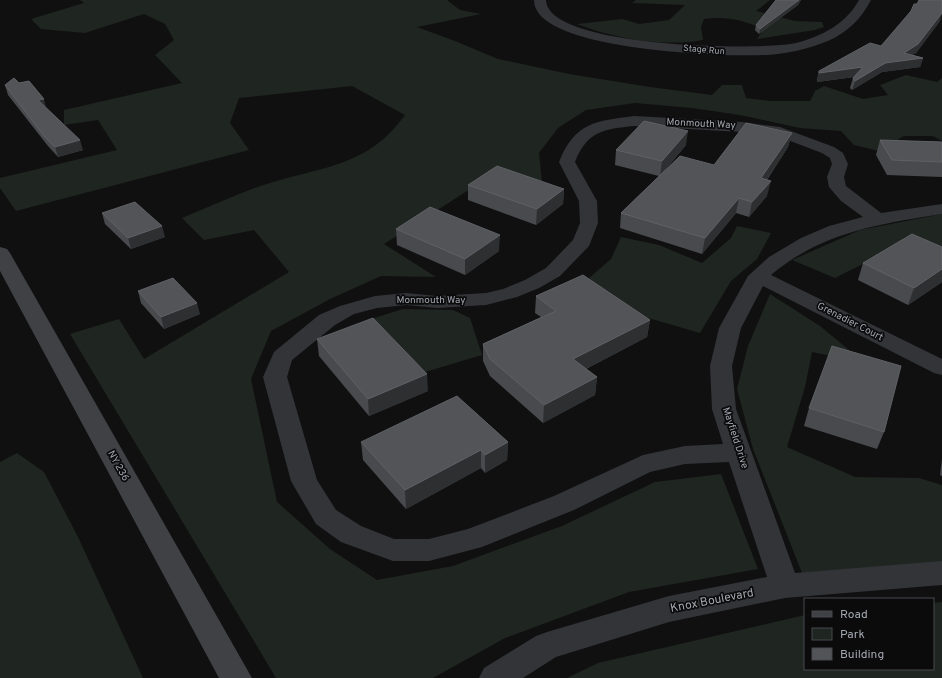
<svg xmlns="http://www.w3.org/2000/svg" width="942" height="678" font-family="Overpass,sans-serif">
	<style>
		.green { fill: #1f2520 }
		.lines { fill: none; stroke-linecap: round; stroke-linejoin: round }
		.minor { fill: #333438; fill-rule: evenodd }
		.secondary { fill: #404145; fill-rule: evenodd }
		.wall { fill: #494a4d }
		.shaded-wall { fill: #2e2f31 }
		.building { fill: #525458; stroke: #5f6166 }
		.labels { text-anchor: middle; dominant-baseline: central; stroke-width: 3.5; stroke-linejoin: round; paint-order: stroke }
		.far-street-label { font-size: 9px; fill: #a3a7b0; stroke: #0b0b0c }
		.street-label { font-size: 10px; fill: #a3a7b0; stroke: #0b0b0c }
		.near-street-label { font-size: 12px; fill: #a3a7b0; stroke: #0b0b0c }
	</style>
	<rect width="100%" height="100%" fill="#101011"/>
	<g class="green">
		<path d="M80 0H447L460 10 481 14 417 27 455 41 498 59 569 74 650 87 712 95 722 85H742L746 98 770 101H810L815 91 824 86 863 99 888 95 880 85 906 75 937 82 942 78V141L933 136H904L879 151 854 145 841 131 800 128 740 115 692 108 635 103 586 110 558 128 539 153 542 182 500 170 384 244 436 277 381 276 330 299 271 331 251 379 277 502 330 549 377 580 453 566 562 526 655 482 721 474 758 569 629 592 505 638 433 678H276L70 334 119 319 144 359 289 272 254 230 204 240 182 218C212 206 242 191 273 182 327 166 369 165 405 115L352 86 239 98 230 123 249 150 16 211 0 188V178L117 150 98 120 64 125V110L182 83 155 55 174 40 165 24 144 14 85 33 41 29 31 19 84 3Z"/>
		<path d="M636 0H770L756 11 795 21 822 22 824 27 815 30 757 39 764 29C741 20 729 16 704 19L701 27 703 40C662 47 616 39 577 24L622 19 639 24 669 20 685 5 632 3Z"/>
		<path d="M942 214V255L912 239 835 278 792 260 860 230Z"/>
		<path d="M737 226 771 233 757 259 731 281 700 333 631 313 601 292 589 278 611 259 621 237 659 245 702 263 731 238Z"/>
		<path d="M770 294 820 326 865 363 812 352 805 387 787 447 855 477 919 478 942 485V565L806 583 753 449 737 389 748 346Z"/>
		<path d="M403 309 453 310 470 318 482 355 425 372 371 319Z"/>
		<path d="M17 453 44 472 78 537 143 678H0V462Z"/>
		<path d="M942 602V678H567L598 663 805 615V669H933V603Z"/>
	</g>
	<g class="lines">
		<g class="minor">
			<path d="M534 0H546C547 48 760 51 796 43 822 36 846 24 859 0H871C861 19 848 32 828 41 808 49 786 54 766 55 729 57 533 51 534 0Z"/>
			<path d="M634 116 742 122 780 127 834 147 843 153 848 164 844 177 846 186 881 213 942 204V214C879 224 822 232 771 275L942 359V375L934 373 763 286 741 328 732 366 736 409 795 573 942 561V585L785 598 669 622 556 657 523 678H479L484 668 536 636 547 632 669 596 767 577 729 462 685 464 650 472 574 510 482 547 429 561H393L341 542 316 524 295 488 291 481 263 377 274 352 319 315 340 306 375 296 406 293 437 296 486 293 503 289 525 280 546 268 573 240 580 223 579 201 559 162C575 122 596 121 634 116ZM634 126 742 132 777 136 822 153 830 158 832 164 827 177 829 187 841 201 863 217 829 226 801 238 769 257 748 276 719 328 710 366 712 409 723 444 685 446 643 455 554 496 468 529 429 539H394L361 526 336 510 317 480 287 377 292 360 335 325 354 314 377 308 406 305 437 308 486 305 517 297 539 288 560 276 589 246 598 223 597 201 575 162C587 131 604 129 634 126Z"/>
		</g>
		<path class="secondary" d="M0 247 7 249 10 253 252 678H219L0 271Z"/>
	</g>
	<g class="wall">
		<path d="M776 0H801L798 5 759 34 755 30 756 25Z"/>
		<path d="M940 21 916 53 912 55 923 58 920 67 882 72 852 90 850 88 853 78 854 77 817 82V80L819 71 881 46Z"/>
		<path d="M5 85 46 109 83 150 58 157 48 146 8 95Z"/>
		<path d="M792 133 788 147 767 180V196L749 217 736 213 702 254 620 228 621 213 659 176 615 165 616 150 686 145 666 169 714 165Z"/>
		<path d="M880 140 942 142V177L887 175 876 155Z"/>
		<path d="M468 185 564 189 563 204 536 225 468 200Z"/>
		<path d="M102 213 165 237 131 249 105 224Z"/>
		<path d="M396 229 499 251 465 275 397 245Z"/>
		<path d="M942 247V282L908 305 858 280 863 263Z"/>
		<path d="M138 291 200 314 164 329 141 303Z"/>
		<path d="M536 296 650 320 647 337 586 369 597 377 595 395 543 423 490 376 483 361V344L541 317 535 313Z"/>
		<path d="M317 339 428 391 369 416 319 356Z"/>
		<path d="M809 408 884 432 877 449 804 426Z"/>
		<path d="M361 442H508L507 460 485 473 481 468 406 509 363 460Z"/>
		<path d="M942 459V476L940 475Z"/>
	</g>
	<g class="shaded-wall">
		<path d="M799 0H801L798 5 759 34 760 29Z"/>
		<path d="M942 13 940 21 916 53 902 61 923 58 920 67 882 72 852 90 855 81 904 53Z"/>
		<path d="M863 67 861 76 817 82 819 73Z"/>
		<path d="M44 99 46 108 38 100Z"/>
		<path d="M688 131 686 145 660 176 662 161Z"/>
		<path d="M792 133 788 147 758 193 761 178Z"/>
		<path d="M80 140 83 150 58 157 55 147Z"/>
		<path d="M771 181 767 196 749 217 752 202Z"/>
		<path d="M564 189 563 204 536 225 537 209Z"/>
		<path d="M739 198 736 213 702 254 705 238Z"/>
		<path d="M162 226 165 237 131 249 128 238Z"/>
		<path d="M500 235 499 251 465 275V259Z"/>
		<path d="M942 269V282L908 305 914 288Z"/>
		<path d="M197 303 200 314 164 329 161 317Z"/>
		<path d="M650 320 647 337 572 376 573 359Z"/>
		<path d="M427 374 428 391 369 416 368 399Z"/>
		<path d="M597 377 595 395 543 423 544 405Z"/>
		<path d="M508 442 507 460 485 473V455Z"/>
		<path d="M481 450V468L406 509 405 490Z"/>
	</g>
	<g class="building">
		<path d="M776 0H799L760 29 756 25Z"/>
		<path d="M919 0H942V13L918 44 904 53 923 58 885 63 855 81 853 78 863 67 819 73V71L870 43 881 46 911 11 914 4H917Z"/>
		<path d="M14 78 19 83 29 81 44 99 38 100 80 140 55 147 44 136 5 85Z"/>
		<path d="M644 121 688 131 662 161 616 150Z"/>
		<path d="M746 123 792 133 761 178 771 181 752 202 739 198 705 238 621 213 680 156 714 165Z"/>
		<path d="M880 140 942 142V162L892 160Z"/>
		<path d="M497 166 564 189 537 209 468 185Z"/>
		<path d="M135 202 162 226 128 238 102 213Z"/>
		<path d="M430 207 500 235 465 259 396 229Z"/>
		<path d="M912 234 942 247V269L914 288 863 263Z"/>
		<path d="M583 275 650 320 573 359 597 377 544 405 490 359 483 344 556 311 536 296Z"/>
		<path d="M173 278 197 303 161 317 138 291Z"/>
		<path d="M373 318 427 374 368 399 317 339Z"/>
		<path d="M832 346 901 366 884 432 809 408Z"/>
		<path d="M457 396 508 442 485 455 481 450 405 490 361 442Z"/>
	</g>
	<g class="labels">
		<g class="far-street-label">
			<text transform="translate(704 50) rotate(5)">Stage Run</text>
		</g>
		<g class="street-label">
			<text transform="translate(701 124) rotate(3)">Monmouth Way</text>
			<text x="431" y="300">Monmouth Way</text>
			<text transform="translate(850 322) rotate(27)">Grenadier Court</text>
			<text transform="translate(735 438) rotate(72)">Mayfield Drive</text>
			<text transform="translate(118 466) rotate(61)">NY 236</text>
		</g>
		<g class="near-street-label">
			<text transform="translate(712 601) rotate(-11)">Knox Boulevard</text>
		</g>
	</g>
	<rect x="804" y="598" width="130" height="72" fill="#0b0b0c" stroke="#48494e"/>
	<rect x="812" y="611" width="20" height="6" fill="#404145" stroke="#48494e"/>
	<text x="840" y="618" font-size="12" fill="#a3a7b0">Road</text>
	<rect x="812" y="628" width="20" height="12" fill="#1f2520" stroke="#48494e"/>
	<text x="840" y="638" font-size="12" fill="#a3a7b0">Park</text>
	<rect x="812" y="648" width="20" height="12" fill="#525458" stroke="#48494e"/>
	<text x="840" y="658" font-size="12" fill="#a3a7b0">Building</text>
</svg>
